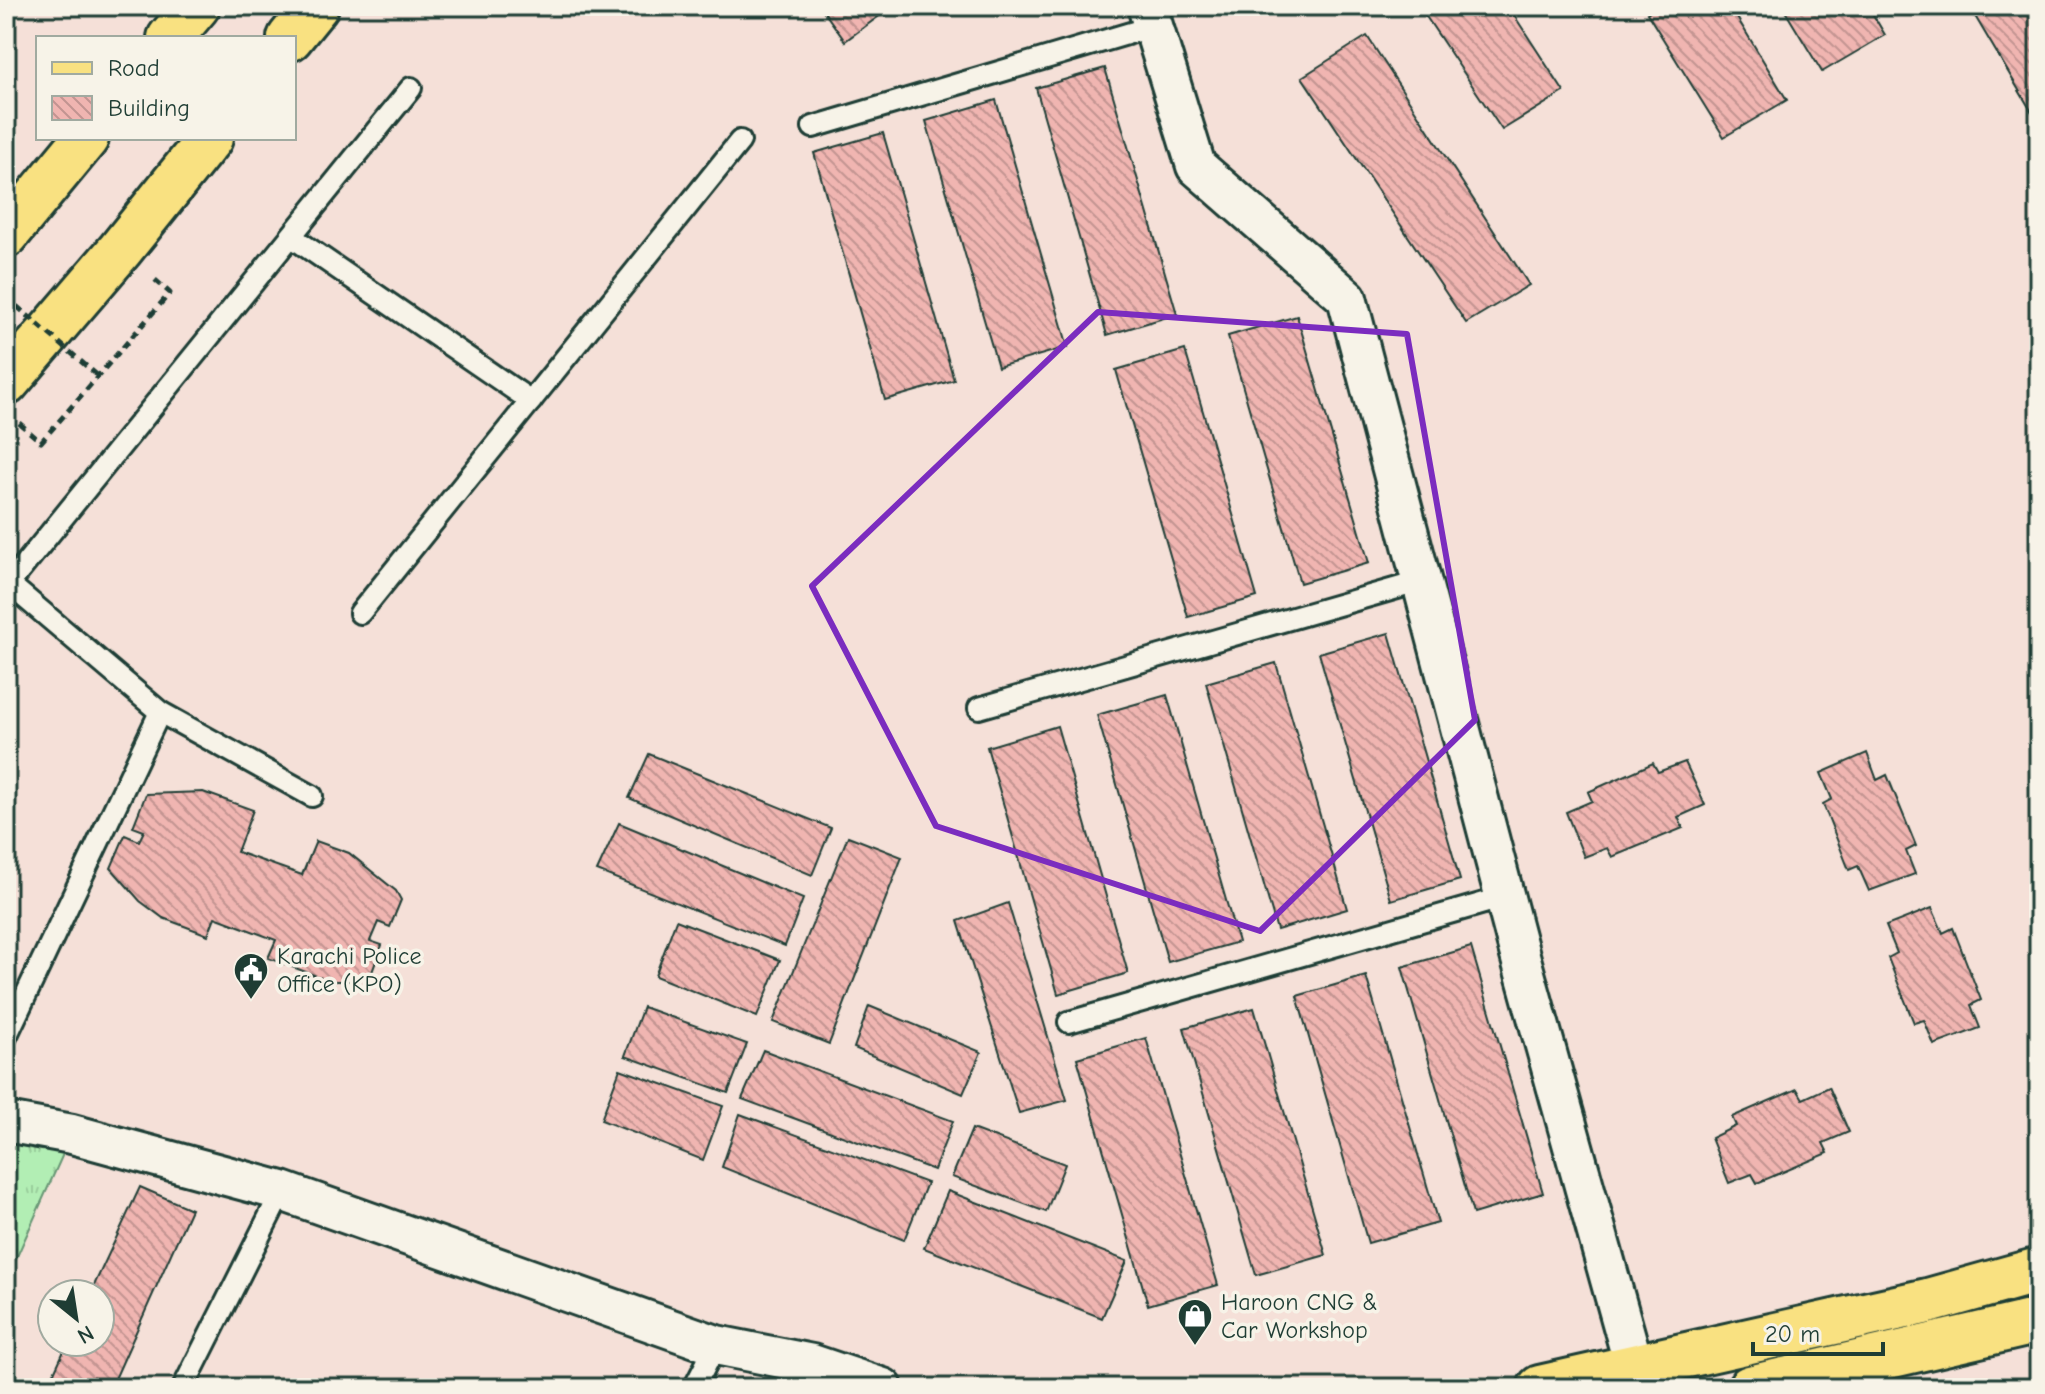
<svg xmlns="http://www.w3.org/2000/svg" width="2045" height="1394" font-family="'Comic Neue',sans-serif">
	<style>
		.grass { fill: url(#grass-tufts); stroke: #689674; stroke-width: 2 }
		.building { fill: url(#building-back-hatch); stroke: #1f3d34; stroke-width: 2 }
		.lines { fill: none; stroke-linecap: round; stroke-linejoin: round }
		.lane-casing { stroke: #1f3d34; stroke-width: 26 }
		.street-casing { stroke: #1f3d34; stroke-width: 44 }
		.primary-casing { stroke: #1f3d34; stroke-width: 50 }
		.highway-casing { stroke: #1f3d34; stroke-width: 50 }
		.path { stroke: #1f3d34; stroke-width: 5; stroke-dasharray: 8 6; stroke-linecap: butt }
		.lane { stroke: #f7f3e8; stroke-width: 20 }
		.street { stroke: #f7f3e8; stroke-width: 38 }
		.primary { stroke: #f9e181; stroke-width: 44 }
		.highway { stroke: #f9e181; stroke-width: 44 }
		.path-bridge { stroke: #1f3d34; stroke-width: 5; stroke-dasharray: 8 6; stroke-linecap: butt }
		.marked { fill: none; stroke: #7b2cbf; stroke-width: 6; stroke-linejoin: round }
		.labels { text-anchor: middle; dominant-baseline: central; stroke-width: 7; stroke-linejoin: round; paint-order: stroke }
		.poi-label { font-size: 24px; fill: #1f3d34; stroke: #f7f3e8; text-anchor: start }
	</style>
	<defs>
		<pattern id="grass-tufts" width="24" height="20" patternUnits="userSpaceOnUse" patternTransform="scale(2)"><rect width="24" height="20" fill="#b2eeb4"/><path d="M3 7l-1-3M5 7V3M7 7l1-3M15 17l-1-3M17 17v-4M19 17l1-3" fill="none" stroke="#99cd9b"/></pattern>
		<pattern id="building-back-hatch" width="6" height="6" patternUnits="userSpaceOnUse" patternTransform="scale(2)"><rect width="6" height="6" fill="#f0b5b1"/><path d="M-1 5l2 2M0 0l6 6M5-1l2 2" fill="none" stroke="#c29491"/></pattern>
	</defs>
	<rect width="100%" height="100%" fill="#f5e0d8"/>
	<filter id="ink" filterUnits="userSpaceOnUse"><feTurbulence type="fractalNoise" baseFrequency=".0125" numOctaves="2"/><feDisplacementMap in="SourceGraphic" scale="16" xChannelSelector="R" yChannelSelector="G"/><feConvolveMatrix kernelMatrix="1 2 1 2 8 2 1 2 1" color-interpolation-filters="sRGB"/></filter>
	<g filter="url(#ink)">
		<path class="grass" d="M6 1122 72 1134 6 1281Z"/>
		<g class="building">
			<path d="M820 6H893L845 41Z"/>
			<path d="M1419 6H1508L1564 92 1502 130Z"/>
			<path d="M1658 6H1730L1787 100 1724 137 1647 13Z"/>
			<path d="M1782 6H1868L1885 35 1822 72Z"/>
			<path d="M1969 6H2039V124Z"/>
			<path d="M1367 36 1529 285 1466 323 1302 77Z"/>
			<path d="M1105 68 1177 314 1107 335 1036 88Z"/>
			<path d="M996 100 1068 347 998 367 926 121Z"/>
			<path d="M883 133 954 380 885 400 814 153Z"/>
			<path d="M1297 316 1369 563 1300 583 1228 336Z"/>
			<path d="M1185 350 1257 597 1188 617 1116 370Z"/>
			<path d="M1389 633 1460 880 1391 900 1319 653Z"/>
			<path d="M1276 663 1347 909 1277 930 1206 683Z"/>
			<path d="M1167 695 1238 942 1168 962 1097 715Z"/>
			<path d="M1057 726 1128 973 1058 994 987 747Z"/>
			<path d="M1867 753 1877 780 1887 775 1916 846 1906 851 1915 874 1869 891 1858 866 1849 870 1823 804 1832 799 1821 773Z"/>
			<path d="M649 754 831 828 812 875 629 798Z"/>
			<path d="M1685 762 1705 805 1678 817 1683 828 1612 857 1607 848 1584 857 1566 812 1592 801 1588 792 1653 763 1658 772Z"/>
			<path d="M203 792 253 810 237 852 302 875 316 841 349 853 396 891 401 900 390 927 378 922 370 941 382 945 372 972 358 981H330L268 958 276 940 215 917 208 935 163 918 140 901 111 868 125 835 139 841 144 831 133 827 146 794Z"/>
			<path d="M619 823 803 899 785 946 597 871Z"/>
			<path d="M848 836 902 857 829 1044 773 1022Z"/>
			<path d="M1008 903 1067 1100 1019 1113 958 921Z"/>
			<path d="M1932 908 1943 933 1953 928 1981 1000 1971 1005 1980 1028 1934 1045 1924 1020 1914 1023 1888 958 1897 953 1886 926Z"/>
			<path d="M676 920 780 960 757 1017 655 976Z"/>
			<path d="M1471 947 1543 1193 1473 1214 1402 967Z"/>
			<path d="M1366 976 1438 1223 1368 1243 1297 996Z"/>
			<path d="M869 1006 981 1052 963 1094 854 1048Z"/>
			<path d="M643 1007 747 1044 728 1093 625 1056Z"/>
			<path d="M1254 1008 1326 1255 1256 1275 1184 1028Z"/>
			<path d="M1146 1038 1218 1285 1148 1305 1077 1058Z"/>
			<path d="M763 1050 953 1121 934 1170 742 1099Z"/>
			<path d="M620 1069 723 1106 703 1160 601 1120Z"/>
			<path d="M1829 1087 1849 1132 1823 1143 1828 1153 1757 1183 1752 1174 1729 1183 1711 1138 1736 1126 1732 1117 1797 1089 1803 1099Z"/>
			<path d="M740 1114 927 1183 904 1240 722 1167Z"/>
			<path d="M972 1129 1065 1164 1046 1212 952 1177Z"/>
			<path d="M140 1187 191 1209 111 1388H47L68 1342H100V1294H90Z"/>
			<path d="M948 1191 1127 1261 1102 1318 924 1248Z"/>
		</g>
		<g class="lines">
			<defs>
				<g id="lane">
					<path d="M813 127 1154 26"/>
					<path d="M292 237 531 401"/>
					<path d="M6 581 9 584 411 88"/>
					<path d="M9 584 160 712 312 796"/>
					<path d="M360 613 740 141"/>
					<path d="M979 708 1422 581"/>
					<path d="M1069 1022 1505 897"/>
					<path d="M6 1037 160 712"/>
					<path d="M183 1388 282 1191"/>
					<path d="M694 1388 716 1345"/>
				</g>
				<g id="street">
					<path d="M1147 6 1196 166 1347 298 1521 959 1634 1366"/>
					<path d="M6 1122 72 1134 282 1191 716 1345 812 1364 883 1388"/>
				</g>
				<g id="primary">
					<path d="M1540 1388 1928 1301 2039 1270"/>
					<path d="M1750 1388 2039 1321"/>
				</g>
				<g id="highway">
					<path d="M170 38 197 6"/>
					<path d="M290 38 316 6"/>
					<path d="M6 235 86 138"/>
					<path d="M6 383 120 250 210 138"/>
				</g>
			</defs>
			<use href="#lane" class="lane-casing"/>
			<use href="#street" class="street-casing"/>
			<use href="#primary" class="primary-casing"/>
			<use href="#highway" class="highway-casing"/>
			<path class="path" d="M19 423 41 442 170 293 152 277"/>
			<use href="#lane" class="lane"/>
			<use href="#street" class="street"/>
			<use href="#primary" class="primary"/>
			<use href="#highway" class="highway"/>
			<path class="path-bridge" d="M6 297 98 376"/>
		</g>
	</g>
	<path class="marked" d="M1098 312 1407 334 1475 720 1260 931 936 826 812 586Z"/>
	<defs>
		<symbol id="civic-pin" viewBox="-11 -11 22 30"><path d="M0 17L-7.5 6A9.5 9.5 0 1 1 7.5 6Z" fill="#1f3d34" stroke="#f7f3e8"/><path d="M-.6-6.5H3V-4.5H.6V-3L4-1V1h2V6H-6V1h2V-1L-.6-3ZM-1.2 2.5V6h2.4V2.5Z" fill="#fff"/></symbol>
		<symbol id="shop-pin" viewBox="-11 -11 22 30"><path d="M0 17L-7.5 6A9.5 9.5 0 1 1 7.5 6Z" fill="#1f3d34" stroke="#f7f3e8"/><path d="M-5-2.5h2.3a2.7 3.5 0 0 1 5.4 0H5L5.5 6h-11ZM-1.5-2.5h3a1.5 2.3 0 0 0-3 0Z" fill="#fff"/></symbol>
	</defs>
	<g fill-rule="evenodd">
		<use href="#civic-pin" x="231" y="950" width="40" height="54"/>
		<use href="#shop-pin" x="1175" y="1296" width="40" height="54"/>
	</g>
	<g class="labels">
		<g class="poi-label">
			<text x="277" y="956">Karachi Police<tspan x="277" dy="28">Office (KPO)</tspan></text>
			<text x="1221" y="1302">Haroon CNG &amp;<tspan x="1221" dy="28">Car Workshop</tspan></text>
		</g>
	</g>
	<rect width="2045" height="1394" fill="none" stroke="#f7f3e8" stroke-width="32"/>
	<rect x="16" y="16" width="2013" height="1362" fill="none" stroke="#1f3d34" stroke-width="3" filter="url(#ink)"/>
	<rect x="36" y="36" width="260" height="104" fill="#f7f3e8" stroke="#a1aaa0" stroke-width="2"/>
	<rect x="52" y="62" width="40" height="12" fill="#f9e181" stroke="#a1aaa0" stroke-width="2"/>
	<text x="108" y="76" font-size="24" fill="#1f3d34">Road</text>
	<rect x="52" y="96" width="40" height="24" fill="url(#building-back-hatch)" stroke="#a1aaa0" stroke-width="2"/>
	<text x="108" y="116" font-size="24" fill="#1f3d34">Building</text>
	<g transform="translate(76 1318) rotate(150)"><circle r="38" fill="#f7f3e8" stroke="#a1aaa0" stroke-width="2"/>
	<path d="M0-6L14 30L0 20L-14 30Z" fill="#1f3d34"/>
	<text y="-12" font-size="22" font-weight="bold" text-anchor="middle" fill="#1f3d34">N</text>
	</g>
	<path d="M1753 1342v12h130v-12" fill="none" stroke="#1f3d34" stroke-width="4"/>
	<text x="1765" y="1342" font-size="24" fill="#1f3d34" stroke="#f7f3e8" stroke-width="6" paint-order="stroke">20 m</text>
</svg>
